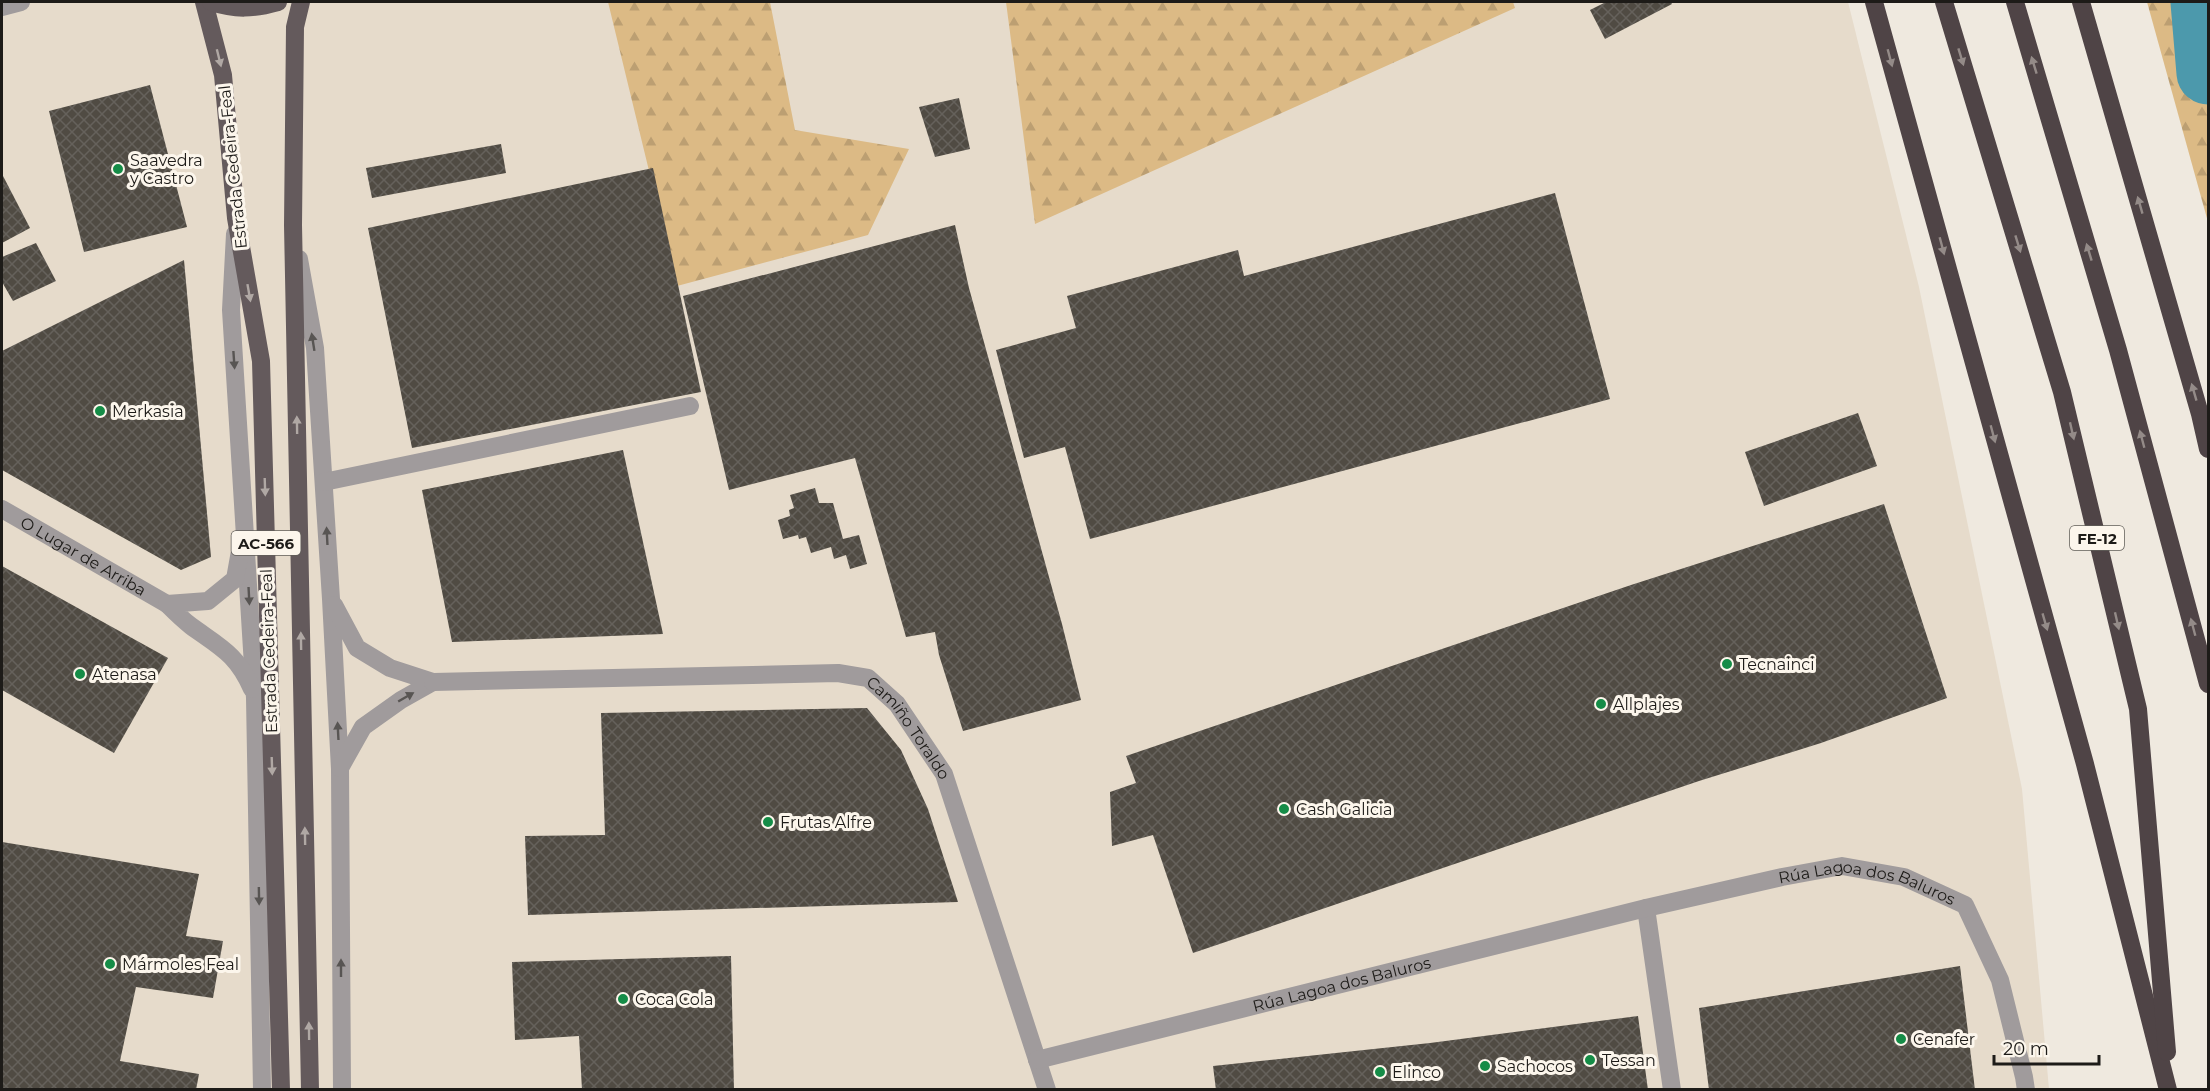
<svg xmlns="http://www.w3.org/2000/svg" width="2210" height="1091" font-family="Montserrat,sans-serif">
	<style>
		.built { fill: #e6dbcb }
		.forest { fill: url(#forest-firs) }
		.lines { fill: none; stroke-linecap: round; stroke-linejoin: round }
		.river { stroke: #4c99ac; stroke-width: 63 }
		.building { fill: url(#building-cross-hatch) }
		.minor { stroke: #a09b9c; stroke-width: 18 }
		.major { stroke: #645a5c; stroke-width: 18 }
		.highway { stroke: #4f4446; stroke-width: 18 }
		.oneway { fill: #948b88 }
		.oneway2 { fill: #b0a8a4 }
		.oneway3 { fill: #585553 }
		.poi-dot { fill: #158c47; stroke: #fcf6ec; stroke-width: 2 }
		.labels { text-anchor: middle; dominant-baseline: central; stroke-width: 6; stroke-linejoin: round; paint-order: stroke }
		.shield { fill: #fcf6ec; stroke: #605d58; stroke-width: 1.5 }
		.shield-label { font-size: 15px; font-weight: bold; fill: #1d1b18 }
		.poi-label { font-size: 16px; fill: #1d1b18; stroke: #fcf6ec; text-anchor: start }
		.street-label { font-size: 16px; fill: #1d1b18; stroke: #fcf6ec }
	</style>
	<defs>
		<pattern id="forest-firs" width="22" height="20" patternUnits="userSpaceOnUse" patternTransform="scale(1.5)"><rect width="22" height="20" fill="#dcba85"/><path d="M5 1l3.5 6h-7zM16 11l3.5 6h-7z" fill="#bc9f72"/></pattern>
		<pattern id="building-cross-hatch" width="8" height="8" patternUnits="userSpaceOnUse" patternTransform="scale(1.5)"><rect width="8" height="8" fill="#504b43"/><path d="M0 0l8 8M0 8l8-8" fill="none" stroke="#65615b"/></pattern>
	</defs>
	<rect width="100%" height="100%" fill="#efe9df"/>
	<path class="built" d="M2 2H1848L1919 287 2022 789 2049 1089 2 1090Z"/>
	<g class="forest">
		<path d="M608 2H770L795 130 909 149 868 235 677 286Z"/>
		<path d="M1006 2H1513L1515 8 1035 224Z"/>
		<path d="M2147 2H2208V222Z"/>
	</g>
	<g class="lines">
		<path class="river" d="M2202 2 2208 73"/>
	</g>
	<g class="building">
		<path d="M1606 2H1671L1672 4 1605 39 1590 10Z"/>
		<path d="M150 85 187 227 84 252 49 111Z"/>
		<path d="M959 98 970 149 935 157 919 107Z"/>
		<path d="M501 144 506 173 372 198 366 168Z"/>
		<path d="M653 168 701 392 412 448 368 228Z"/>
		<path d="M2 174 30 228 2 243Z"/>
		<path d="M1555 193 1610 399 1090 539 1065 447 1024 458 996 350 1076 328 1067 296 1238 250 1244 276Z"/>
		<path d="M955 225 969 288 1062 624 1081 700 963 731 939 655 935 632 906 637 855 458 729 490 683 296Z"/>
		<path d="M36 243 56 281 13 301 2 282V257Z"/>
		<path d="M184 260 211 557 181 570 2 470V351Z"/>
		<path d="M1858 413 1877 466 1764 506 1745 452Z"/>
		<path d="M623 450 663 634 452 642 422 490Z"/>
		<path d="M815 488 819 503H833L843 539 859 535 867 564 850 569 846 555 834 559 831 547 811 553 806 537 799 539 798 535 783 539 778 520 790 516 789 510 794 508 790 495Z"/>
		<path d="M1884 504 1947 698 1821 743 1699 781 1193 953 1153 835 1112 846 1110 792 1136 783 1126 756 1631 585Z"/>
		<path d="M2 566 168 658 114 753 2 690Z"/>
		<path d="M867 708 901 750 928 809 958 902 528 915 525 836 605 835 601 713Z"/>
		<path d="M2 842 199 874 186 936 223 941 213 998 136 987 120 1061 199 1074 196 1090H2Z"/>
		<path d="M731 956 734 1090H582L579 1036 515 1040 512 962Z"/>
		<path d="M1960 966 1975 1090H1709L1699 1008Z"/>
		<path d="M1638 1016 1648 1090H1216L1213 1066 1430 1043Z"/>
	</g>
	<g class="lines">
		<g class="minor">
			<path d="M2 7 21 2"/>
			<path d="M235 234 231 310 255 698 262 1090"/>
			<path d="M299 259 315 348 331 599 340 769 342 1090"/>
			<path d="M324 482 690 406"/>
			<path id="s1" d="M2 509 167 604"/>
			<path d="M240 551 235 579 208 601 167 604C175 612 183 620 191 626 220 647 237 654 252 689"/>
			<path d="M334 605 357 648 390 668 433 682 401 700 363 727 340 768"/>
			<path id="s2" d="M433 682 838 673 868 678 897 704 944 774 1047 1090"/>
			<path d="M1646 908 1672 1090"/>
			<path id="s3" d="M1037 1060 1646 908 1782 877 1842 866 1904 877 1965 905 2000 980 2024 1077 2026 1090"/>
		</g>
		<g class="major">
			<path d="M204 2 223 75 236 218 261 361 281 1090"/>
			<path d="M211 2C236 10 253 9 278 2"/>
			<path d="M301 2 295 27 293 225 310 1090"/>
		</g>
		<g class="highway">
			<path d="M1874 2 2085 764 2168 1090"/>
			<path d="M1944 2 2062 392 2138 709 2167 1052"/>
			<path d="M2015 2 2118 350 2208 684"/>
			<path d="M2081 2 2200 414 2208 449"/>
		</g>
	</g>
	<defs><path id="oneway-solid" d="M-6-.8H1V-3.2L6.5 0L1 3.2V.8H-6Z" transform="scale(1.5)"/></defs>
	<g class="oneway">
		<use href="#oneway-solid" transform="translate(1961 57) rotate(73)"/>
		<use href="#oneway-solid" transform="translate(1890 58) rotate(75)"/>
		<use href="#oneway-solid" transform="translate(2034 65) rotate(-107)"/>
		<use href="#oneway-solid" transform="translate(2140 205) rotate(-106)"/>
		<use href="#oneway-solid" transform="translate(2018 244) rotate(73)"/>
		<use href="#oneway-solid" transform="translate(1942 246) rotate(75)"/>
		<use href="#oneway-solid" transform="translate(2089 252) rotate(-107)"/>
		<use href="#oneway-solid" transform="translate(2194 392) rotate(-106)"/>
		<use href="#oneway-solid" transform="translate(2072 431) rotate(77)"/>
		<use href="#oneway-solid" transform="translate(1993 434) rotate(75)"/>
		<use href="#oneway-solid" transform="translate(2142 439) rotate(-105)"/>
		<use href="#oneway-solid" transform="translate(2117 621) rotate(77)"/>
		<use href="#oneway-solid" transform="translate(2045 622) rotate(74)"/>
		<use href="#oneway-solid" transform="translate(2193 627) rotate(-105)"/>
	</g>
	<g class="oneway2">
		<use href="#oneway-solid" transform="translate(219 58) rotate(76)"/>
		<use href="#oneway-solid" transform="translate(249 293) rotate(80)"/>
		<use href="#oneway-solid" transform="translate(297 425) rotate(-91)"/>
		<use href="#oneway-solid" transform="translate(265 487) rotate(88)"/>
		<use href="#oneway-solid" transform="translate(301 641) rotate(-91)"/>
		<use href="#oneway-solid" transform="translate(272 766) rotate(88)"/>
		<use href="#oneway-solid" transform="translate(305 836) rotate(-91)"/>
		<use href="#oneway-solid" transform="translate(309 1031) rotate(-91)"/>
	</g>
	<g class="oneway3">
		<use href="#oneway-solid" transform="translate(313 342) rotate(-99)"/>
		<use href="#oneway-solid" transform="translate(234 360) rotate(86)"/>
		<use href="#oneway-solid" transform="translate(327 536) rotate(-93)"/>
		<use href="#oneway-solid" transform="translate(249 596) rotate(87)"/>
		<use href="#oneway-solid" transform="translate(406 697) rotate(-30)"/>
		<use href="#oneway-solid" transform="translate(338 731) rotate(-93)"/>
		<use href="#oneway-solid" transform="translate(259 896) rotate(89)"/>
		<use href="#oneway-solid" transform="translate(341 968) rotate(-90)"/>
	</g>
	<g class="poi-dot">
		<circle cx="118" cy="169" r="6"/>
		<circle cx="100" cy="411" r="6"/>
		<circle cx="1727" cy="664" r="6"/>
		<circle cx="80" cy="674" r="6"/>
		<circle cx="1601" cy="704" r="6"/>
		<circle cx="1284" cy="809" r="6"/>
		<circle cx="768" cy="822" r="6"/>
		<circle cx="110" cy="964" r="6"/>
		<circle cx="623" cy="999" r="6"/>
		<circle cx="1901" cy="1039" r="6"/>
		<circle cx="1590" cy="1060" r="6"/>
		<circle cx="1485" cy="1066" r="6"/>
		<circle cx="1380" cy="1072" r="6"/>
	</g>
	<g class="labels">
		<g class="shield">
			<rect x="2070" y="526" width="54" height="24" rx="4.5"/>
			<rect x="231.5" y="531" width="69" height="24" rx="4.5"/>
		</g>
		<g class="shield-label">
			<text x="2097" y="538">FE-12</text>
			<text x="266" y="543">AC-566</text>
		</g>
		<g class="poi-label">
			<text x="130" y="160">Saavedra<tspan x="130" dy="18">y Castro</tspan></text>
			<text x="112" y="411">Merkasia</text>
			<text x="1739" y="664">Tecnainci</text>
			<text x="92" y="674">Atenasa</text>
			<text x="1613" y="704">Allplajes</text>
			<text x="1296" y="809">Cash Galicia</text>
			<text x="780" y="822">Frutas Alfre</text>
			<text x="122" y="964">Mármoles Feal</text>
			<text x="635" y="999">Coca Cola</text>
			<text x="1913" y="1039">Cenafer</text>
			<text x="1602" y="1060">Tessan</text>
			<text x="1497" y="1066">Sachocos</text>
			<text x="1392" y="1072">Elinco</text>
		</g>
		<g class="street-label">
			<text transform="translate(233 167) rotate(-96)">Estrada Cedeira-Feal</text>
			<text stroke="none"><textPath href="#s1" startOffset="94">O Lugar de Arriba</textPath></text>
			<text transform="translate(269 651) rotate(-92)">Estrada Cedeira-Feal</text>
			<text stroke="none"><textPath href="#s2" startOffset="500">Camiño Toraldo</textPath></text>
			<text stroke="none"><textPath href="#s3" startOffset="855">Rúa Lagoa dos Baluros</textPath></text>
			<text stroke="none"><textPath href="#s3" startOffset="314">Rúa Lagoa dos Baluros</textPath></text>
		</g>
	</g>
	<rect width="2210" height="1091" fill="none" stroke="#1d1b18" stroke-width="6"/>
	<path d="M1994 1055v9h105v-9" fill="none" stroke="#1d1b18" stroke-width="3"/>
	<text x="2003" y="1055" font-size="18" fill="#1d1b18" stroke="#fcf6ec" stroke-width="4.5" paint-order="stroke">20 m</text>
</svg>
